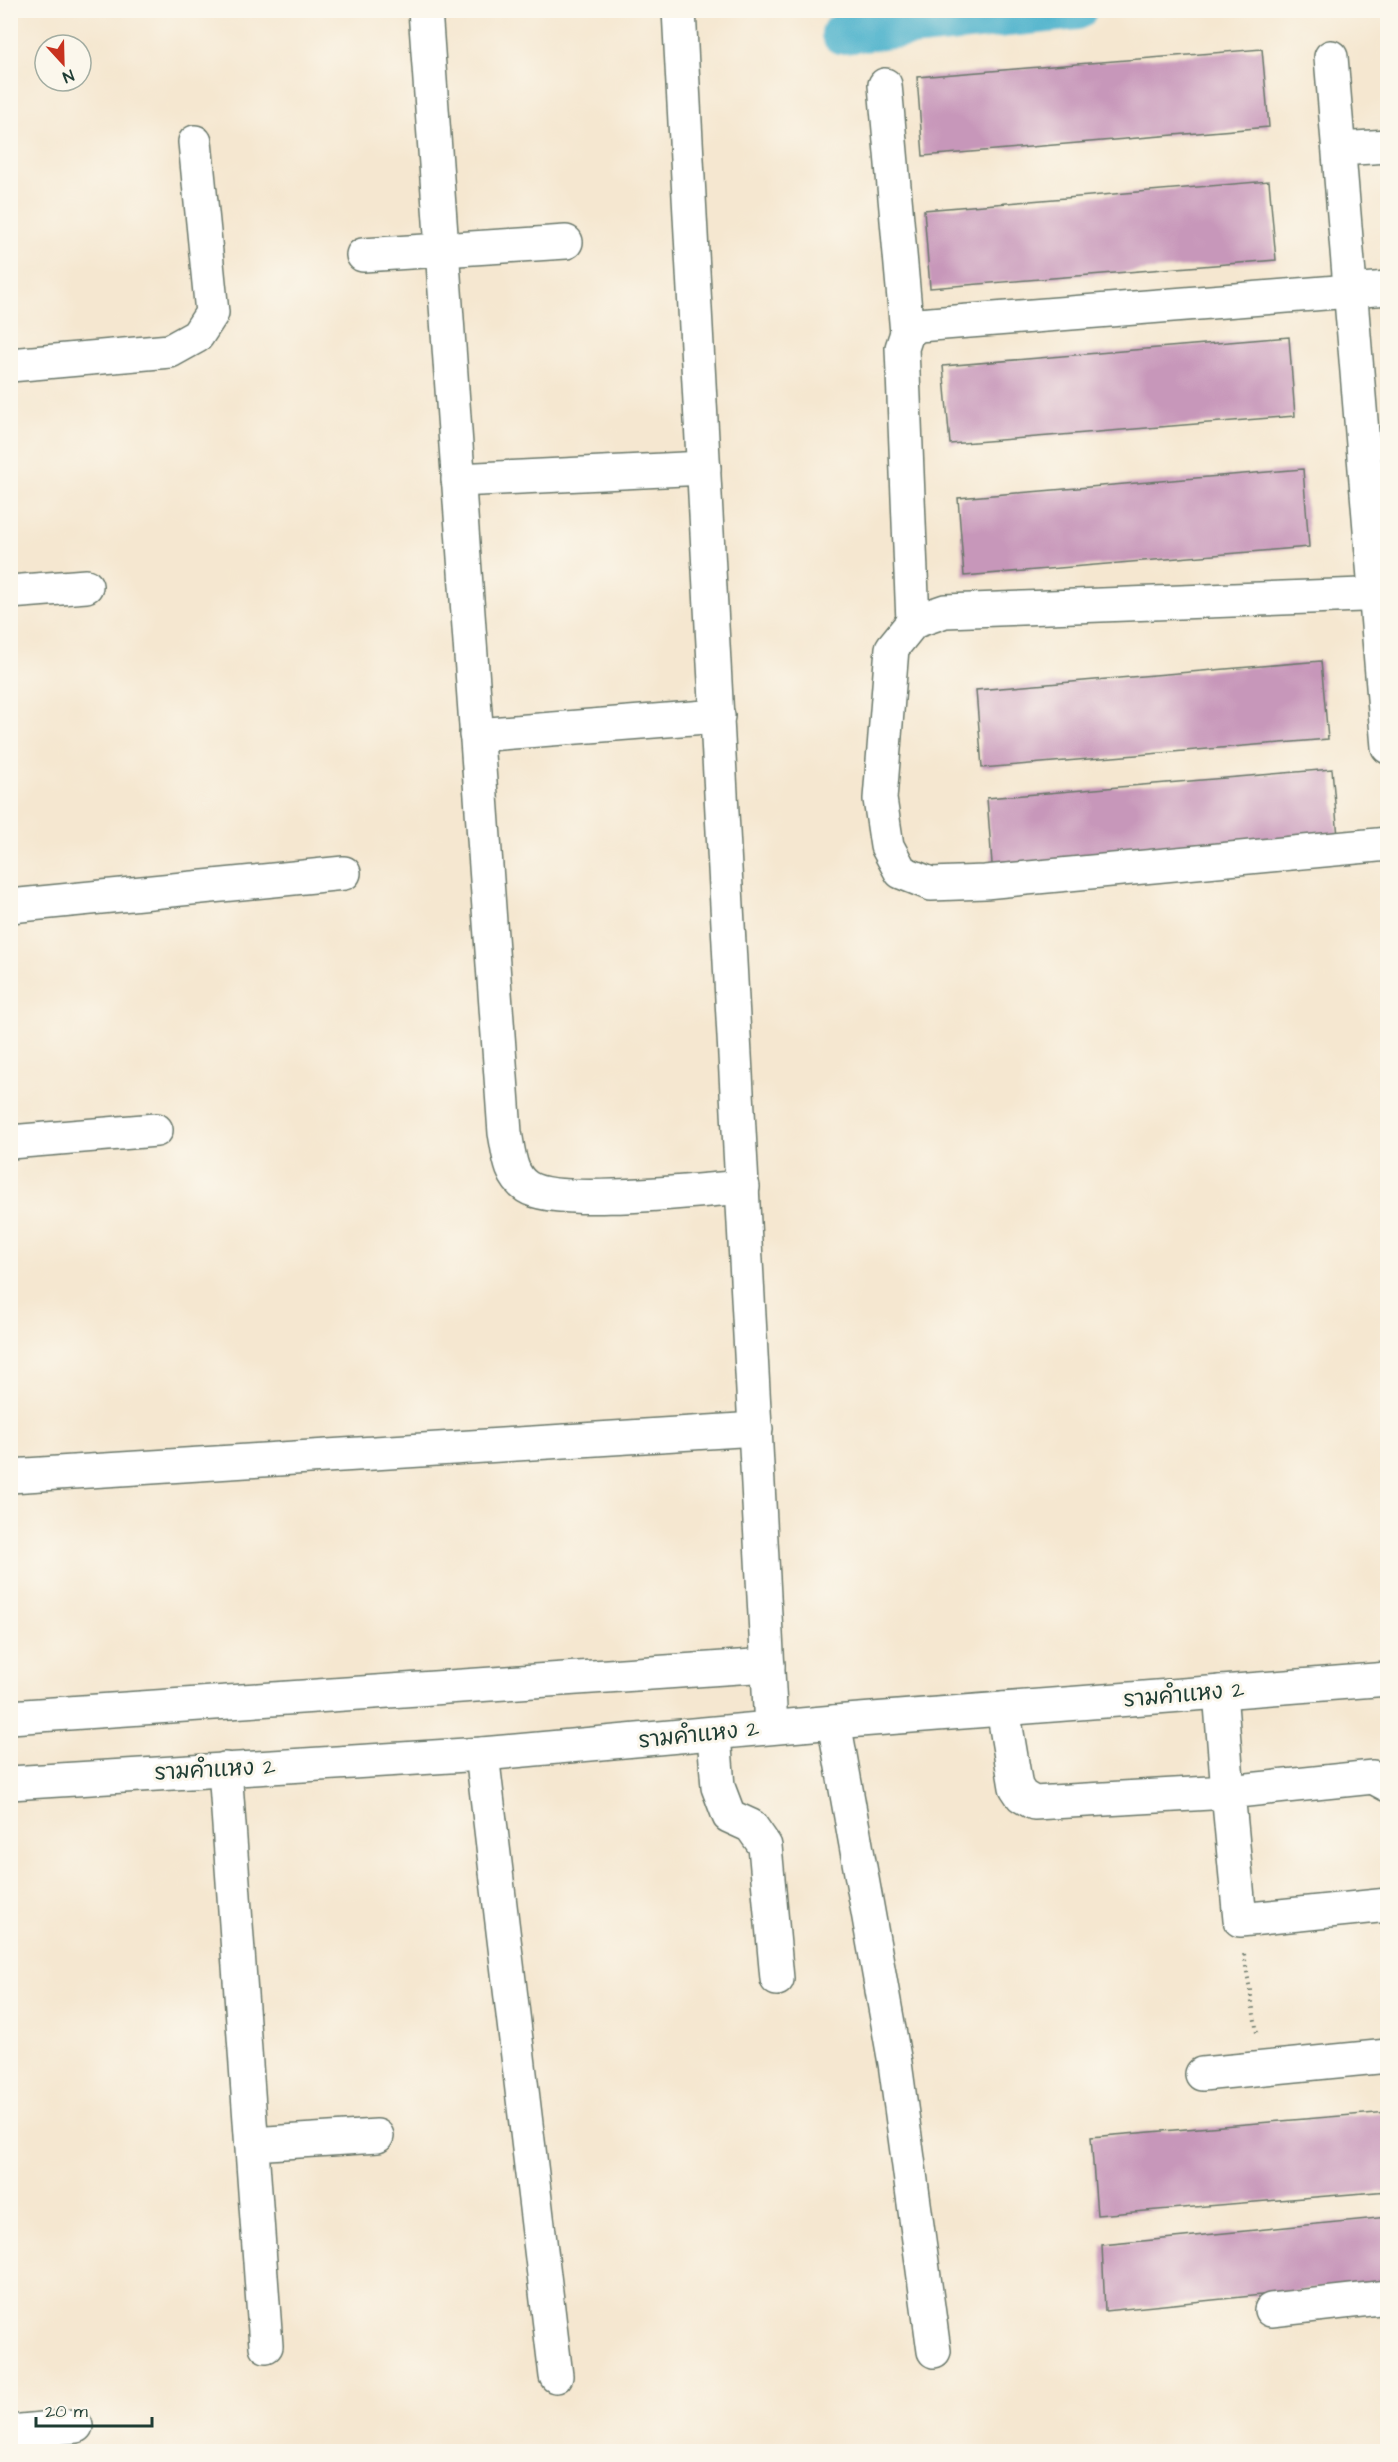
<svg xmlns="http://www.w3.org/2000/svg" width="1398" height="2462" font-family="'Architects Daughter','Playpen Sans Thai',sans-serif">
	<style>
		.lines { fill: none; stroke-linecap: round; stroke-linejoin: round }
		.canal { stroke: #4db2cc; stroke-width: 40 }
		.building { fill: #c797ba }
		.minor-casing { stroke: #6a786b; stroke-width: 36 }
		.path { stroke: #6a786b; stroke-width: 4; stroke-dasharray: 1.5 4.5; stroke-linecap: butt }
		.minor { stroke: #fff; stroke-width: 33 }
		.labels { text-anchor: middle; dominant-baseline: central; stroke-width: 6; stroke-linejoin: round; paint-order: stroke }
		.street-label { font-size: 22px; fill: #1f3d34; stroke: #fbf7ec }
	</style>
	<rect width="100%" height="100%" fill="#fbf7ec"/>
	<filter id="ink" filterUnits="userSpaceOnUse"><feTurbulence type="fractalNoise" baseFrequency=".0167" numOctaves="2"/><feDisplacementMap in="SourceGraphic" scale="12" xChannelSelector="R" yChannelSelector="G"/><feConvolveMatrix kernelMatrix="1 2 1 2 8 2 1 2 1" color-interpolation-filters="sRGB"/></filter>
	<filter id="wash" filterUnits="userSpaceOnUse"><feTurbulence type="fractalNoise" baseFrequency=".008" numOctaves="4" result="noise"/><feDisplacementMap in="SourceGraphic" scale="24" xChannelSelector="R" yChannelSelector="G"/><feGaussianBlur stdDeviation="1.35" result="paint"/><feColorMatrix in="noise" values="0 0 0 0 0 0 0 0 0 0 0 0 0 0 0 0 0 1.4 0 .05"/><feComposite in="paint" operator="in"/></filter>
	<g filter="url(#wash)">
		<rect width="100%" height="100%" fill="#f5e7d0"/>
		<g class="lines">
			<path class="canal" d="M841 34 1077 10"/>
		</g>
		<g id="blocks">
			<g class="building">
				<path d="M1262 49 1269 127 923 156 917 77Z"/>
				<path d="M1269 181 1276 260 930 288 924 210Z"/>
				<path d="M1289 337 1295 416 950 444 943 366Z"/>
				<path d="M1303 469 1309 547 964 576 958 498Z"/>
				<path d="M1321 661 1328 739 982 768 976 690Z"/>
				<path d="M1332 769 1339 848 993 877 987 798Z"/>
				<path d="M1388 2112V2191L1097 2215 1091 2137Z"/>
				<path d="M1388 2217V2282L1105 2311 1102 2245Z"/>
			</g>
		</g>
	</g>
	<g filter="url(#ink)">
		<use href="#blocks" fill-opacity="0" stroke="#6a786b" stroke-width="1.5"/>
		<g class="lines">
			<defs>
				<g id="minor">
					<path d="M425 10 505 1133C509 1152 509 1175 527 1187 557 1207 701 1190 743 1187"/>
					<path d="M679 10 771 1727"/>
					<path d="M1331 57 1388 747"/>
					<path d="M885 85 907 333"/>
					<path d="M1339 149 1388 146"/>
					<path d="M363 255 566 242"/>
					<path d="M10 365 170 351 197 336 212 313 195 142"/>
					<path d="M458 480 704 468"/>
					<path d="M10 592 86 586"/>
					<path d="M1388 594 945 611 913 622 892 648 880 799 887 846 901 872 931 884 985 882 1388 844"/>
					<path d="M913 622 902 348 907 333 918 325 1388 288"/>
					<path d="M476 735 718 716"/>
					<path d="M10 906 344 873"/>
					<path d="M10 1142 156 1130"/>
					<path d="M10 1476 756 1429"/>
					<path d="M1003 1709 1016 1787 1022 1796 1034 1803 1228 1792 1220 1692"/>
					<path d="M10 1717 768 1665"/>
					<path d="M834 1722 895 2063 934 2351"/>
					<path d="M714 1735 718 1787 729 1816 751 1826 765 1846 777 1979"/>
					<path d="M482 1754 556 2376"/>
					<path d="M225 1769 266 2346"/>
					<path d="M10 1783 482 1754 834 1722 1388 1679"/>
					<path d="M1388 1785 1373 1777 1228 1792 1240 1920 1388 1905"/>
					<path d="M1202 2074 1388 2056"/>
					<path d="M252 2144 377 2136"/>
					<path d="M1271 2310 1388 2297"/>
					<path d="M10 2432 76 2426"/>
				</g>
			</defs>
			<use href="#minor" class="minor-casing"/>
			<path class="path" d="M1244 1954 1257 2033"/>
			<use href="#minor" class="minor"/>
		</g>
	</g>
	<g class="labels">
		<g class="street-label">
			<text transform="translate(1184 1695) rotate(-5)">รามคำแหง 2</text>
			<text transform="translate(699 1735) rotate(-6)">รามคำแหง 2</text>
			<text transform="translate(215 1770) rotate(-3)">รามคำแหง 2</text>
		</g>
	</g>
	<rect width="1398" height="2462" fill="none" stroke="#fbf7ec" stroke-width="36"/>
	<g transform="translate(63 63) rotate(158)"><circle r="28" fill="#fbf7ec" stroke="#a3ada2" stroke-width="1.5"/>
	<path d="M0-4.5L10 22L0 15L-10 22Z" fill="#c8321e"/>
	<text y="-9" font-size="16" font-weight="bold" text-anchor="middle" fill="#1f3d34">N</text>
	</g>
	<path d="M36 2417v9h116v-9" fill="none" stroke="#1f3d34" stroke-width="3"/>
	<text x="45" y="2417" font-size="18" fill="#1f3d34" stroke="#fbf7ec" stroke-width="4.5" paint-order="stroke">20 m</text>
</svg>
